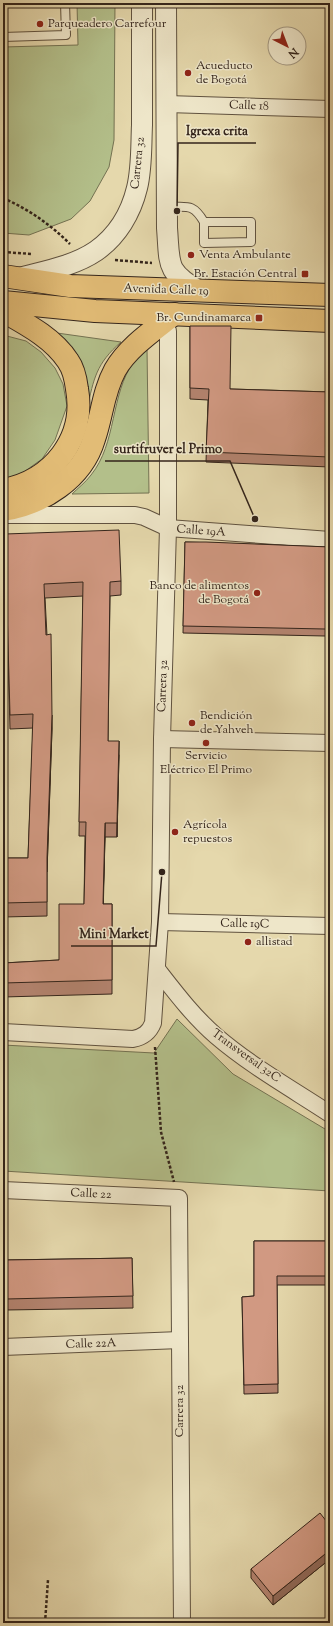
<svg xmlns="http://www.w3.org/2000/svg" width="333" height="1626" font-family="'Sorts Mill Goudy',serif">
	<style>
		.grass { fill: #b3bf8a; stroke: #747252 }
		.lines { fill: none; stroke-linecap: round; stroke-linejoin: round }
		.service-casing { stroke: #60523f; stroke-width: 10 }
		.minor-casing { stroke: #60523f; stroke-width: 18 }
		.tertiary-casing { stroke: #60523f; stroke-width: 22 }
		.primary-casing { stroke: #34251b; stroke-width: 24 }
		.trunk-casing { stroke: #34251b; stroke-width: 24 }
		.path { stroke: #34251b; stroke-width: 2.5; stroke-dasharray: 3 2; stroke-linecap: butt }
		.service { stroke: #eee6c9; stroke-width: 8 }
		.minor { stroke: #eee6c9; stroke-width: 16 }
		.tertiary { stroke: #eee6c9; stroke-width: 20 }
		.primary { stroke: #e2bc76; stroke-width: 22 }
		.trunk { stroke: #e2bc76; stroke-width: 22 }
		.wall { fill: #b48470; stroke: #34251b }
		.shaded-wall { fill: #926b5b; stroke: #34251b }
		.building { fill: #d19982; stroke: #34251b }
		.poi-dot { fill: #8f2418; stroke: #eee6c9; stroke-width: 1.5 }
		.labels { text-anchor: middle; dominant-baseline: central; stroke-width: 3; stroke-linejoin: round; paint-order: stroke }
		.poi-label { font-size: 12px; fill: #34251b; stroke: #eee6c9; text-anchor: start }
		.street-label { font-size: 12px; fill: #34251b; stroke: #eee6c9 }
		.leader { fill: none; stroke: #34251b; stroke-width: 1.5 }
		.callout-dot { fill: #34251b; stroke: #eee6c9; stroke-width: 1.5 }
		.callout-label { font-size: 13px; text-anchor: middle; font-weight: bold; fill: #34251b; stroke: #eee6c9; stroke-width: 3; stroke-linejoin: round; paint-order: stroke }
	</style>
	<rect width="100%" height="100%" fill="#e5d8ac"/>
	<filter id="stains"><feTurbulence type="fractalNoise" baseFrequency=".005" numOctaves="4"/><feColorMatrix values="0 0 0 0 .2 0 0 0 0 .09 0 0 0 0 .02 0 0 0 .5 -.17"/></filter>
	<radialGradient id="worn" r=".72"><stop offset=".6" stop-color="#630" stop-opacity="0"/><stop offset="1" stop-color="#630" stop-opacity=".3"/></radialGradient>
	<g class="grass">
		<path d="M77 3H115L114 140 109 167 90 201 71 219 29 235 3 233V47L78 45Z"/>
		<path d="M57 333 121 342C96 364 94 378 87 409Z"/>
		<path d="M3 335 26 341 41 352 55 368 63 384 67 406 55 440 42 459 21 474 3 479Z"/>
		<path d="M147 348 149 493 72 494C78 488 86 482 91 475 117 443 110 395 134 361 138 356 143 352 147 348Z"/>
		<path d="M177 1019 233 1074 330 1132V1191L3 1171V1045L154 1053Z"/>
	</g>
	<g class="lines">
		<defs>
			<g id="service">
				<path d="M3 37 66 35 65 3"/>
				<path d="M168 207C187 207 193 203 204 222H251V242L204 243V222"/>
			</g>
			<g id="minor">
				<path d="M167 104 330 109"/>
				<path d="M5 515H135L144 517 168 528 330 540"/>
				<path d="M162 739 330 743"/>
				<path d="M160 922 330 926"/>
				<path d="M157 969C175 992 193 1016 216 1036 251 1066 292 1089 330 1114"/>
				<path d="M3 1032 133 1039C143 1037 149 1033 153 1023L160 922 162 739 168 528V331"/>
				<path d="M3 1190 179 1198 182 1623"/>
				<path d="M3 1347 180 1340"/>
			</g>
			<g id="tertiary">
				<path d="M166 3 167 228C170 264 165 271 199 291"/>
				<path d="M19 278C45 271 74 266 96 251 117 236 131 213 137 188 142 168 141 146 142 125 142 84 142 44 142 3"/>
			</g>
			<g id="primary">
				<path d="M3 276 70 286 330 295"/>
				<path d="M3 302 95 311 330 321"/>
			</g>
			<g id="trunk">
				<path d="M3 311C26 324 53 338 68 361 73 368 76 381 77 389 86 439 52 481 3 490"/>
				<path d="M3 510C42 504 82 479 94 439 102 416 103 392 115 370 128 347 154 330 174 314"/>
			</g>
		</defs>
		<use href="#service" class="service-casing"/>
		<use href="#minor" class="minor-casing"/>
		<use href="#tertiary" class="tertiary-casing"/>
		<use href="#primary" class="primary-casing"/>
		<use href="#trunk" class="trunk-casing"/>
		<g class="path">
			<path d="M3 198C28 209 50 224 70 244"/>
			<path d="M3 252 32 254"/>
			<path d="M115 260 152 263"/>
			<path d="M155 1047 161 1132 174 1182"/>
			<path d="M45 1623 48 1580"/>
		</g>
		<use href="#service" class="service"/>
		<use href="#minor" class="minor"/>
		<use href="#tertiary" class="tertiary"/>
		<use href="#primary" class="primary"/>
		<use href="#trunk" class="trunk"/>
	</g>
	<g class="wall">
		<path d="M190 326 230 389 330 392V467L206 462 208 400 190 399Z"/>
		<path d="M5 534 121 581V595L110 596 108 741 119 755 117 837H105L103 904H112V994L3 997V963L59 960 84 904 85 836H79L83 596 45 598 52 729 47 871V916L3 917V858H28L33 728 10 729Z"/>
		<path d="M185 542 330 547V636H325L183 633Z"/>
		<path d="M254 1241H330V1285H277L278 1393 244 1394 242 1297 254 1296Z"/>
		<path d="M132 1258 133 1308 6 1310 5 1260Z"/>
		<path d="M330 1526V1559L273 1605 251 1578V1569Z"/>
	</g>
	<g class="shaded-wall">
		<path d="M52 715V729L47 872V858Z"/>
		<path d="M119 741V755L117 837V823Z"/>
		<path d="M105 823V837L103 918V904Z"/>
		<path d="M330 1550V1559L273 1605V1596Z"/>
	</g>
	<g class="building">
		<path d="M190 326H231L230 389 330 392V457L206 452 209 389 190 388Z"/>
		<path d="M119 530 121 581 110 582 108 741H119L117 823H105L103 904H112V980L3 983V963L59 960V904H84L86 822H79L83 582 44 584 46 635 51 634 52 715 47 858V902L3 903V858H28L33 714 10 715 5 534Z"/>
		<path d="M185 542H206L330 547V629H325L183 626Z"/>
		<path d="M254 1241H330V1276H277L278 1384 244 1385 242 1297 254 1296Z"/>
		<path d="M132 1258 133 1296 6 1299 5 1260Z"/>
		<path d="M320 1513 330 1526V1550L273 1596 251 1569Z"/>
	</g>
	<g class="poi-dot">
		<circle cx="40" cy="24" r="4"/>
		<circle cx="188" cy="73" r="4"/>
		<circle cx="191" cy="255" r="4"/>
		<rect x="301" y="270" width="8" height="8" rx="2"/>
		<rect x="255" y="314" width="8" height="8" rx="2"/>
		<circle cx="257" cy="593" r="4"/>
		<circle cx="192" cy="723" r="4"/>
		<circle cx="206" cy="743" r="4"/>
		<circle cx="175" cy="832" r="4"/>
		<circle cx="248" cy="942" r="4"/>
	</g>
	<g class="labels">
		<g class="poi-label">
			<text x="48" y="24">Parqueadero Carrefour</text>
			<text x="196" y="66">Acueducto<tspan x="196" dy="14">de Bogotá</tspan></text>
			<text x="199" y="255">Venta Ambulante</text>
			<text x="297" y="274" text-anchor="end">Br. Estación Central</text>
			<text x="251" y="318" text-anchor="end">Br. Cundinamarca</text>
			<text x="249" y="586" text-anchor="end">Banco de alimentos<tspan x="249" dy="14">de Bogotá</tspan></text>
			<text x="200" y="716">Bendición<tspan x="200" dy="14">de Yahveh</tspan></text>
			<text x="206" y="756" text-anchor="middle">Servicio<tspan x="206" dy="14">Eléctrico El Primo</tspan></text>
			<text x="183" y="825">Agrícola<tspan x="183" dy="14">repuestos</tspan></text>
			<text x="256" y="942">allistad</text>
		</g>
		<g class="street-label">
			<text transform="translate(249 106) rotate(2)">Calle 18</text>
			<text transform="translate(138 163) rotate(-84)">Carrera 32</text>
			<text transform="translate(166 290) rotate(2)">Avenida Calle 19</text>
			<text transform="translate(201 531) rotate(4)">Calle 19A</text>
			<text transform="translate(163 686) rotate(-88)">Carrera 32</text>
			<text transform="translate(245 924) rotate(1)">Calle 19C</text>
			<text transform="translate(246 1056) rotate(36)">Transversal 32C</text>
			<text transform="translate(91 1194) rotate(3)">Calle 22</text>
			<text transform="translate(91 1344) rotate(-2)">Calle 22A</text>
			<text transform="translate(180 1411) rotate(-90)">Carrera 32</text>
		</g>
	</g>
	<path class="leader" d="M177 211L178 143H256M255 519L230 461H105M162 872L156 946H71"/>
	<g class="callout-dot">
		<circle cx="177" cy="211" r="4"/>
		<circle cx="255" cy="519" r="4"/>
		<circle cx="162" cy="872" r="4"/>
	</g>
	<g class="callout-label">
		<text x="217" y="135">Igrexa crita</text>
		<text x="168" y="453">surtifruver el Primo</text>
		<text x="114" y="938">Mini Market</text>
	</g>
	<rect width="333" height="1626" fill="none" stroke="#e5d8ac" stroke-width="16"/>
	<rect x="4" y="4" width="325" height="1618" fill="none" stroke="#34251b" stroke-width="2"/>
	<rect x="8" y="8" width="317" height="1610" fill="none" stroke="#34251b"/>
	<g transform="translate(287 46) rotate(138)"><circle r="19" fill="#eee6c9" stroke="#a49983"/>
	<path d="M0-3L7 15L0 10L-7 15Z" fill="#8f2418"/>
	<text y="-6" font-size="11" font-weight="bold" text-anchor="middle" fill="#34251b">N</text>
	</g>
	<rect width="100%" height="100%" filter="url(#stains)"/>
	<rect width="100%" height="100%" fill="url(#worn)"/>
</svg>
